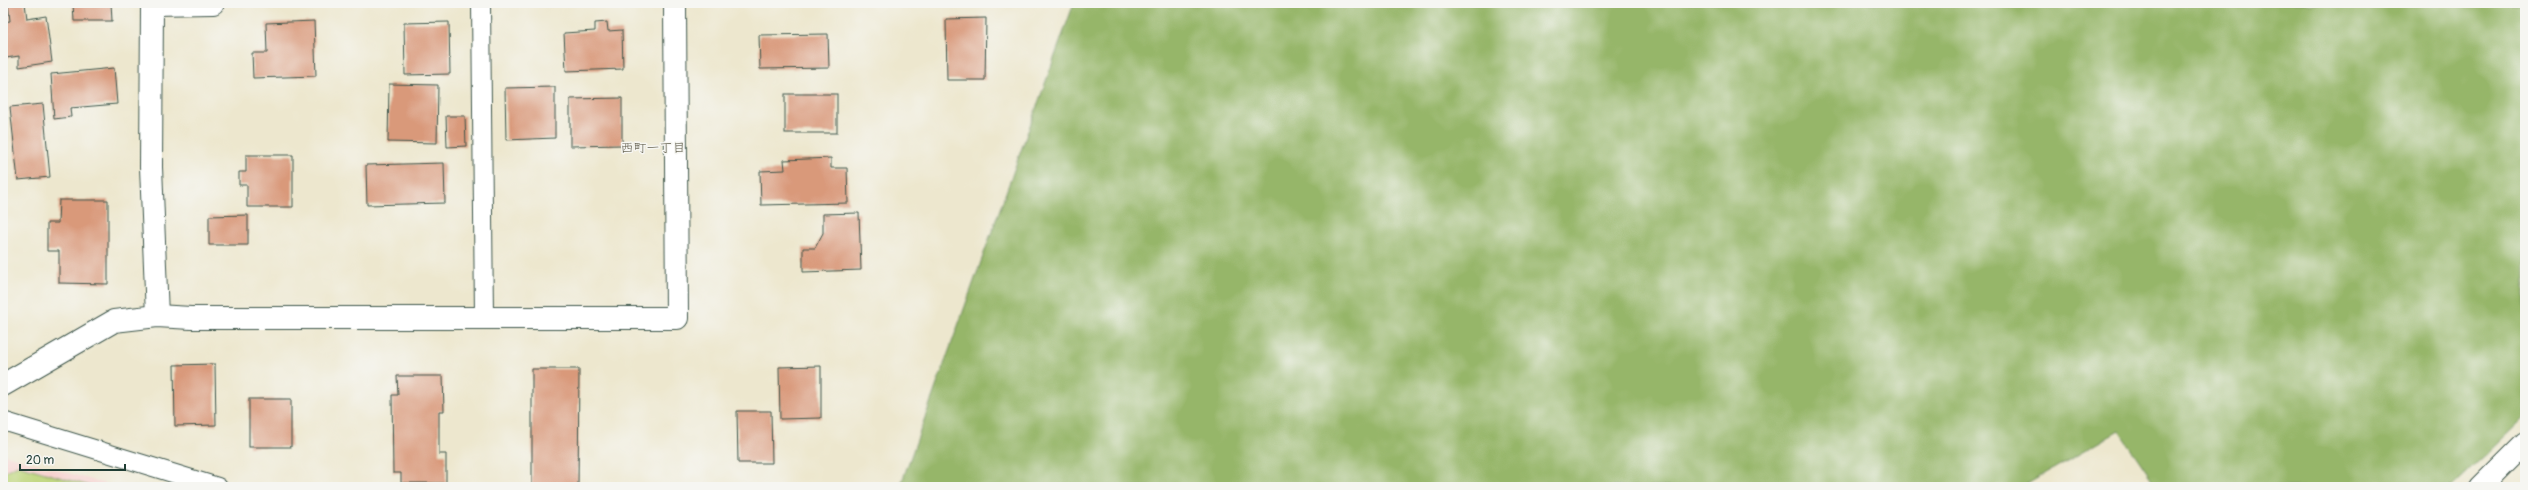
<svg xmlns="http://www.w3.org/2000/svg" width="2528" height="490" font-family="Pangolin,'Klee One',sans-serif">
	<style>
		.built { fill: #f7d0cd }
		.green { fill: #bdd579; stroke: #6e8956 }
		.forest { fill: #96b669; stroke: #5a7a4e }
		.building { fill: #d9997a }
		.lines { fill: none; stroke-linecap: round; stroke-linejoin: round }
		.service-casing { stroke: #3e564b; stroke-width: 20 }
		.minor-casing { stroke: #3e564b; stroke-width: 24 }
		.tertiary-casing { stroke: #3e564b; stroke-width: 24 }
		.service { stroke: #fff; stroke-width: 18 }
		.minor { stroke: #fff; stroke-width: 22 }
		.tertiary { stroke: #fff; stroke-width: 22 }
		.labels { text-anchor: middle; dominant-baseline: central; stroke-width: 3; stroke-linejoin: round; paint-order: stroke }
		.neighbourhood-label { font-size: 13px; fill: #605d4c; stroke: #f6f6f2 }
	</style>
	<rect width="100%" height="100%" fill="#f6f6f2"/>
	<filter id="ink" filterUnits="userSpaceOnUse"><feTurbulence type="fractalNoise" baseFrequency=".025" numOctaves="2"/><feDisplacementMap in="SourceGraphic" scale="8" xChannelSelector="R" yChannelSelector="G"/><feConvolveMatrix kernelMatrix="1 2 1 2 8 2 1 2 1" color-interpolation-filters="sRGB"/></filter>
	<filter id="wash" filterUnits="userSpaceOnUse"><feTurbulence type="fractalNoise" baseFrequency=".012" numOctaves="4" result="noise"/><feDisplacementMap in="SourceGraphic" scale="16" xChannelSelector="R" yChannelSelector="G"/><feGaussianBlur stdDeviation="0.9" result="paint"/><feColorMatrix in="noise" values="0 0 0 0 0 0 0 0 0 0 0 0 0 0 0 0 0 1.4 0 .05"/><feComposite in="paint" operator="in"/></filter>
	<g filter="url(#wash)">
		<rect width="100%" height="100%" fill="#ede7ce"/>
		<path class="built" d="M3 454 116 487H3Z"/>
		<path class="green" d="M18 465 93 487H3V472Z"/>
		<path class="forest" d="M1074 3H2525V417L2452 487H2157L2119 431 2022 487H900Z"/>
		<g id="blocks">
			<g class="building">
				<path d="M8 3H25L27 19 46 16 52 62 19 67V56L6 58 3 22 10 21Z"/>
				<path d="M73 3H111L112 21H74Z"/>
				<path d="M986 18 985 80H947L946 19Z"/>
				<path d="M314 21 316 76 253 78 252 53H267L266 23Z"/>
				<path d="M449 22 450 74 405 75 404 23Z"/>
				<path d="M607 22 608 31 622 30 623 69 566 71 564 33 595 31V23Z"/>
				<path d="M828 34 829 68 760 69 759 35Z"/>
				<path d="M114 68 117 104 70 108 71 117 54 119 51 74Z"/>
				<path d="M389 84 438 85 437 143 388 142Z"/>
				<path d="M555 87V138L506 140 505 88Z"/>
				<rect x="785" y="94" width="52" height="39"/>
				<path d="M622 98V145L570 146V99Z"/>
				<path d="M43 104 50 177 18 180 10 107Z"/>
				<path d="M446 116H465L466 146 447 147Z"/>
				<path d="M246 155H293V207H247V185H239V172H246Z"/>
				<path d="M831 158V168H847L848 203 761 205 760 171 785 170 784 160Z"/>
				<path d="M444 163 445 203 367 205 366 165Z"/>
				<path d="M59 200H108V284L59 283V251H47V223H58Z"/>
				<path d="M859 213 861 270 803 272V248H815L823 233V214Z"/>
				<path d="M248 215V245H209V216Z"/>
				<path d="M215 364 216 425 175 426 174 365Z"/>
				<path d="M821 366V418L780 419 779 367Z"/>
				<path d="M532 369H579L578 487H532Z"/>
				<path d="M397 376H443L444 411H439V454H446V483H401V473H393L392 395H398Z"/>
				<rect x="249" y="399" width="42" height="48"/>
				<path d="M737 411H771L772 463H738Z"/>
			</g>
		</g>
	</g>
	<g filter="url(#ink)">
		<use href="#blocks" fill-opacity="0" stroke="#3e564b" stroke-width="1"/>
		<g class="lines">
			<defs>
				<g id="service">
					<path d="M481 3 484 318"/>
					<path d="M3 421 218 487"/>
				</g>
				<g id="minor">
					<path d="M152 3 151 167 157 316"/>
					<path d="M152 4 213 3"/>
					<path d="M3 385 114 321 157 316 191 318H677L675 3"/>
				</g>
				<path id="tertiary" d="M2481 487 2525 443"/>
			</defs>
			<use href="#service" class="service-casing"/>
			<use href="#minor" class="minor-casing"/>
			<use href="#tertiary" class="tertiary-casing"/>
			<use href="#service" class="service"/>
			<use href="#minor" class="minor"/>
			<use href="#tertiary" class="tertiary"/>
		</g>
	</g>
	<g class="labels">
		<g class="neighbourhood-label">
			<text x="653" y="148">西町一丁目</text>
		</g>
	</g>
	<rect width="2528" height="490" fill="none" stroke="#f6f6f2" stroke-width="16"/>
	<path d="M20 464v6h105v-6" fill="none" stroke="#1f3d34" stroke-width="2"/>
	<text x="26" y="464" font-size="12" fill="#1f3d34" stroke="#f6f6f2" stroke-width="3" paint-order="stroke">20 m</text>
</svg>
